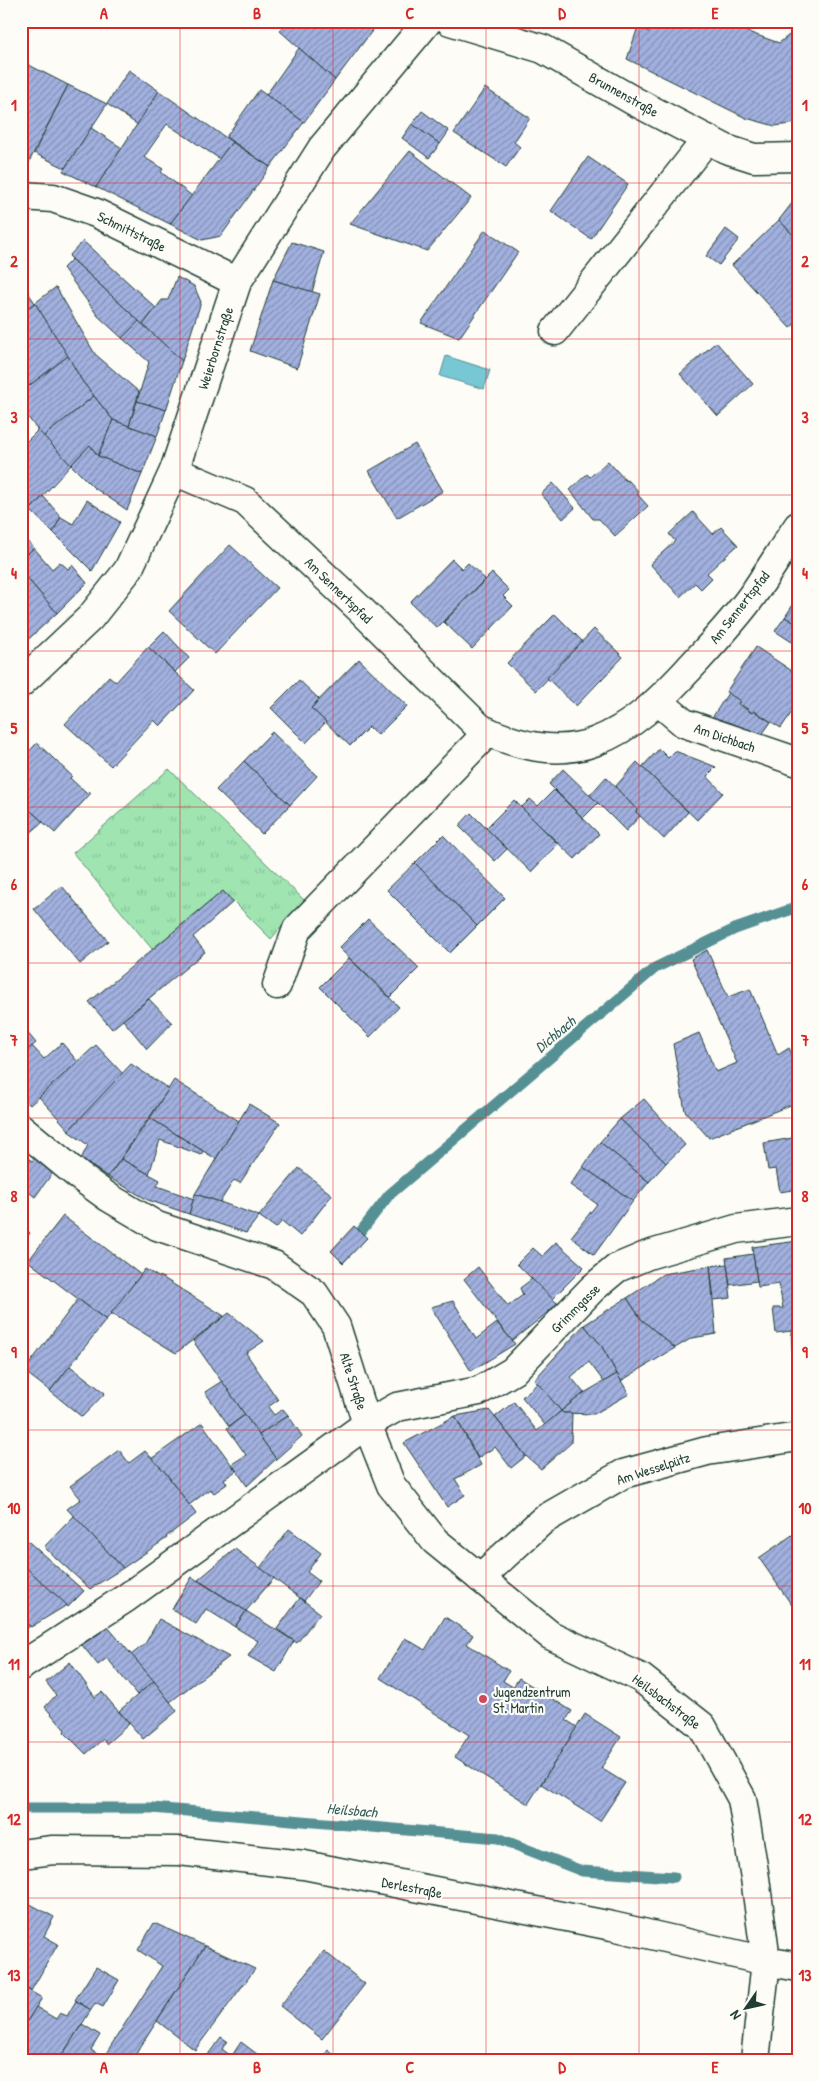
<svg xmlns="http://www.w3.org/2000/svg" width="819" height="2081" font-family="'Patrick Hand',sans-serif">
	<style>
		.grass { fill: url(#grass-tufts); stroke: #5f9072 }
		.water { fill: #78c7d4; stroke: #549094 }
		.lines { fill: none; stroke-linecap: round; stroke-linejoin: round }
		.stream { stroke: #549094; stroke-width: 11 }
		.building { fill: url(#building-hatch); stroke: #1f3d34 }
		.minor-casing { stroke: #1f3d34; stroke-width: 31 }
		.minor { stroke: #fdfcf7; stroke-width: 28 }
		.grid { fill: none; stroke: #d62828; stroke-width: 1; stroke-opacity: 0.55 }
		.poi-dot { fill: #d1495b; stroke: #fdfcf7; stroke-width: 2 }
		.labels { text-anchor: middle; dominant-baseline: central; stroke-width: 4.5; stroke-linejoin: round; paint-order: stroke }
		.street-label { font-size: 14px; fill: #1f3d34; stroke: #fdfcf7 }
		.poi-label { font-size: 14px; fill: #1f3d34; stroke: #fdfcf7; text-anchor: start }
		.water-label { font-size: 15px; font-style: italic; fill: #35605c; stroke: #fdfcf7 }
		.neatline { fill: none; stroke: #d62828; stroke-width: 2 }
		.grid-label { font-size: 16px; text-anchor: middle; font-weight: bold; fill: #d62828 }
	</style>
	<defs>
		<pattern id="grass-tufts" width="24" height="20" patternUnits="userSpaceOnUse" patternTransform="scale(1.25)"><rect width="24" height="20" fill="#9fe4b1"/><path d="M3 7l-1-3M5 7V3M7 7l1-3M15 17l-1-3M17 17v-4M19 17l1-3" fill="none" stroke="#88c499"/></pattern>
		<pattern id="building-hatch" width="6" height="6" patternUnits="userSpaceOnUse" patternTransform="scale(1.25)"><rect width="6" height="6" fill="#a2b0df"/><path d="M-1 1l2-2M0 6l6-6M5 7l2-2" fill="none" stroke="#8390b6"/></pattern>
	</defs>
	<rect width="100%" height="100%" fill="#fdfcf7"/>
	<filter id="ink" filterUnits="userSpaceOnUse"><feTurbulence type="fractalNoise" baseFrequency=".02" numOctaves="2"/><feDisplacementMap in="SourceGraphic" scale="10" xChannelSelector="R" yChannelSelector="G"/><feConvolveMatrix kernelMatrix="1 2 1 2 8 2 1 2 1" color-interpolation-filters="sRGB"/></filter>
	<g filter="url(#ink)">
		<path class="grass" d="M169 769 305 901 271 939 223 891 152 949 73 853Z"/>
		<path class="water" d="M446 356 490 370 484 389 440 376Z"/>
		<g class="lines">
			<g class="stream">
				<path d="M362 1230 389 1195 655 968 735 929 798 907"/>
				<path d="M21 1808H152L498 1838 582 1871 674 1877"/>
			</g>
		</g>
		<g class="building">
			<path d="M288 21H367L375 27 335 80 280 31Z"/>
			<path d="M577 21H592L587 28Z"/>
			<path d="M655 21H735L734 27 779 43 798 28V123L775 126 746 118 627 59 638 27 649 32Z"/>
			<path d="M299 48 335 80 304 122 266 95Z"/>
			<path d="M27 64 68 85 29 162 21 158V76Z"/>
			<path d="M129 70 159 91 138 125 107 104Z"/>
			<path d="M68 85 107 104 65 168 34 153Z"/>
			<path d="M485 88 530 118 514 142 520 147 506 167 454 133Z"/>
			<path d="M259 90 304 122 270 167 226 137Z"/>
			<path d="M159 91 232 142 220 159 167 124 144 157 163 169 161 172 192 196 170 224 96 187Z"/>
			<path d="M422 111 449 131 440 144 412 124Z"/>
			<path d="M412 124 440 144 429 158 402 138Z"/>
			<path d="M91 128 122 148 96 187 63 171Z"/>
			<path d="M232 142 270 167 221 236 202 240 170 224Z"/>
			<path d="M410 151 471 198 427 251 350 224Z"/>
			<path d="M588 157 628 184 591 239 551 211Z"/>
			<path d="M796 198 798 201V229L793 235 779 220Z"/>
			<path d="M779 220 798 240V321L790 328 732 265Z"/>
			<path d="M726 229 739 239 719 265 706 256Z"/>
			<path d="M485 230 518 252 459 338 421 323Z"/>
			<path d="M83 241 156 308 143 325 69 256Z"/>
			<path d="M292 242 324 252 312 292 273 280Z"/>
			<path d="M72 259 139 321 122 338 98 316 63 268Z"/>
			<path d="M177 277 194 286 201 302 182 361 143 325 162 300H168Z"/>
			<path d="M273 280 320 294 297 368 250 351Z"/>
			<path d="M21 282 35 303 21 312Z"/>
			<path d="M56 287 95 354 139 392 129 426 113 420 82 381 35 303Z"/>
			<path d="M35 303 68 356 21 392V312Z"/>
			<path d="M139 321 182 361 166 410 137 401 149 362 122 338Z"/>
			<path d="M716 342 753 384 718 416 680 374Z"/>
			<path d="M68 356 82 381 94 396 43 437 21 408V392Z"/>
			<path d="M94 396 113 420 98 456 90 445 71 465 43 437Z"/>
			<path d="M137 401 166 410 157 436 129 426Z"/>
			<path d="M113 420 157 436 142 474 98 456Z"/>
			<path d="M38 430 71 465 30 510 21 500V447Z"/>
			<path d="M415 444 443 491 397 518 369 471Z"/>
			<path d="M90 445 98 456 142 474 127 510 93 487 71 465Z"/>
			<path d="M608 461 625 480 629 481 638 491V495L648 506 615 536 599 519H593L570 490 587 474 590 477Z"/>
			<path d="M553 483 575 508 563 519 541 494Z"/>
			<path d="M43 496 61 517 53 532 30 510Z"/>
			<path d="M21 500 30 510 21 518Z"/>
			<path d="M87 500 120 522 92 571 53 532 61 517 73 524Z"/>
			<path d="M693 512 713 534 721 527 738 545 707 573 712 578 701 589 695 583 680 597 650 564 675 541 669 534Z"/>
			<path d="M21 533 34 548 21 559Z"/>
			<path d="M230 545 277 588 215 654 169 611Z"/>
			<path d="M34 548 52 569 60 562 68 569 72 565 87 583 57 613 21 571V559Z"/>
			<path d="M452 559 462 569 468 563 485 579 437 628 410 602Z"/>
			<path d="M21 571 57 613 21 646Z"/>
			<path d="M492 573 509 590 503 596 513 606 472 649 444 622Z"/>
			<path d="M798 597V625L785 617Z"/>
			<path d="M555 614 583 642 536 691 507 663Z"/>
			<path d="M785 617 798 625V646L775 631Z"/>
			<path d="M594 629 623 657 576 706 547 678Z"/>
			<path d="M164 631 189 658 175 672 148 647Z"/>
			<path d="M148 647 194 690 160 726 154 720 111 766 65 724 109 676 116 682Z"/>
			<path d="M756 647 798 675V703L781 728 754 711 752 713 726 692Z"/>
			<path d="M359 659 407 706 378 735 369 727 350 746 311 708Z"/>
			<path d="M299 680 319 699 311 708 326 722 306 743 271 708Z"/>
			<path d="M728 693 740 701 738 704 752 713 754 711 771 722 761 736 712 718Z"/>
			<path d="M272 732 317 776 290 805 244 761Z"/>
			<path d="M37 743 72 776 70 778 87 794 89 791 91 793 55 833 21 802V760Z"/>
			<path d="M659 749 668 758 675 751 716 767 707 776 723 793 697 820 642 767Z"/>
			<path d="M244 761 290 805 262 834 216 790Z"/>
			<path d="M637 762 688 812 664 839 636 812 637 810 615 787Z"/>
			<path d="M563 769 598 803 583 818 549 784Z"/>
			<path d="M606 777 637 810 636 812 640 816 626 831 590 795Z"/>
			<path d="M554 790 599 834 575 859 521 808 530 799 538 806Z"/>
			<path d="M514 800 558 844 531 872 486 828Z"/>
			<path d="M21 802 43 822 21 841Z"/>
			<path d="M471 813 507 849 495 861 459 826Z"/>
			<path d="M443 835 505 898 477 926 415 863Z"/>
			<path d="M415 863 477 926 450 953 387 890Z"/>
			<path d="M62 886 108 941 80 964 34 909Z"/>
			<path d="M223 891 233 902 193 937 205 952 112 1029 89 1002Z"/>
			<path d="M368 919 419 968 390 997 339 948Z"/>
			<path d="M707 950 728 997 750 989 778 1055 789 1048 798 1068V1102L709 1138 685 1111 673 1044 699 1033 716 1072 737 1063 691 959Z"/>
			<path d="M349 958 399 1007 370 1037 320 987Z"/>
			<path d="M149 999 172 1023 147 1049 123 1020Z"/>
			<path d="M21 1025 36 1043 21 1055Z"/>
			<path d="M62 1043 78 1062 30 1105 21 1097V1055L32 1046 44 1059Z"/>
			<path d="M96 1045 123 1074 69 1130 39 1097Z"/>
			<path d="M131 1064 169 1089 108 1177 81 1159 88 1145 68 1131Z"/>
			<path d="M174 1080 239 1121 216 1159 150 1118Z"/>
			<path d="M644 1099 685 1145 666 1163 620 1119Z"/>
			<path d="M249 1104 280 1123 240 1183 234 1180 220 1202 195 1194Z"/>
			<path d="M150 1118 203 1151 201 1155 160 1140 149 1174 121 1159Z"/>
			<path d="M620 1119 666 1163 649 1182 600 1142Z"/>
			<path d="M798 1137V1189L780 1192 776 1169 768 1170 764 1143Z"/>
			<path d="M600 1142 649 1182 633 1201 583 1167Z"/>
			<path d="M21 1153 32 1161 36 1157 54 1171 35 1197 21 1186Z"/>
			<path d="M121 1159 160 1180 157 1186 194 1199 189 1214 148 1200 108 1177Z"/>
			<path d="M583 1167 633 1201 594 1255 571 1237 597 1204 570 1185Z"/>
			<path d="M299 1168 332 1195 300 1236 282 1221 276 1228 259 1216Z"/>
			<path d="M195 1194 220 1202 259 1216 246 1233 189 1214Z"/>
			<path d="M63 1216 141 1275 106 1320 28 1261Z"/>
			<path d="M21 1226 30 1233 21 1244Z"/>
			<path d="M354 1226 367 1238 343 1263 331 1251Z"/>
			<path d="M798 1241V1330L776 1333 773 1308H783L779 1284 758 1287 752 1247Z"/>
			<path d="M556 1242 584 1267 552 1299 517 1264 533 1248 542 1256Z"/>
			<path d="M753 1254 757 1281 730 1285 726 1258Z"/>
			<path d="M727 1264 731 1298 714 1300 710 1266Z"/>
			<path d="M710 1266 716 1334 692 1338 675 1348 641 1319 627 1298 663 1274Z"/>
			<path d="M478 1267 508 1306 523 1295 520 1288 532 1279 558 1304 512 1341 464 1279Z"/>
			<path d="M145 1269 160 1278V1276L224 1316 176 1353 111 1313Z"/>
			<path d="M627 1298 641 1319 675 1348 621 1381 601 1345 584 1325Z"/>
			<path d="M78 1299 106 1320 50 1391 24 1371Z"/>
			<path d="M453 1301 476 1339 497 1323 515 1344 471 1371 431 1307Z"/>
			<path d="M229 1313 264 1341 246 1353 278 1400 268 1407 274 1415 283 1409 288 1415 259 1435 193 1341Z"/>
			<path d="M584 1325 601 1345 617 1374 604 1382 589 1362 571 1377 584 1393 561 1411 534 1380Z"/>
			<path d="M798 1330V1363H793L791 1331Z"/>
			<path d="M70 1366 105 1393 82 1417 50 1391Z"/>
			<path d="M617 1374 629 1394 594 1414 563 1413 561 1411 584 1393Z"/>
			<path d="M222 1381 245 1415 229 1426 205 1392Z"/>
			<path d="M538 1383 561 1411 545 1425 522 1397Z"/>
			<path d="M514 1402 537 1431 561 1411 563 1413H572L571 1443 541 1469 526 1456 495 1417Z"/>
			<path d="M489 1410 526 1456 511 1468 495 1447 478 1458 455 1416Z"/>
			<path d="M245 1415 276 1459 247 1486 232 1464 246 1455 227 1428Z"/>
			<path d="M288 1415 302 1436 276 1459 259 1435Z"/>
			<path d="M455 1416 481 1465 455 1479 465 1495 447 1507 404 1443Z"/>
			<path d="M202 1423 236 1471 224 1479 227 1484 214 1493 210 1489 189 1505 165 1472 151 1459Z"/>
			<path d="M119 1450 129 1463 145 1451 165 1472 196 1514 166 1537 167 1538 123 1568 67 1509 81 1499 70 1486Z"/>
			<path d="M74 1516 123 1568 90 1589 44 1547Z"/>
			<path d="M289 1529 321 1553 307 1572 319 1581 304 1601 260 1568Z"/>
			<path d="M798 1531V1614L759 1558Z"/>
			<path d="M21 1535 84 1591 68 1607 21 1563Z"/>
			<path d="M235 1549 274 1578 246 1611 198 1580Z"/>
			<path d="M21 1563 67 1605 31 1627 21 1618Z"/>
			<path d="M192 1577 246 1611 235 1627 206 1609 196 1624 172 1609Z"/>
			<path d="M300 1598 320 1613 297 1643 277 1629Z"/>
			<path d="M246 1611 294 1641 276 1672 248 1656 258 1641 235 1627Z"/>
			<path d="M445 1617 473 1635 467 1644 509 1671 503 1681 513 1687 519 1678 572 1711 566 1720 577 1727 528 1804 455 1757 469 1735 380 1678 405 1638 425 1650Z"/>
			<path d="M21 1618 30 1626 21 1633Z"/>
			<path d="M159 1619 229 1657 170 1702 131 1655 145 1644Z"/>
			<path d="M107 1626 154 1681 137 1695 107 1658 98 1665 82 1645Z"/>
			<path d="M70 1662 95 1697 102 1692 129 1724 106 1744 103 1739 86 1754 64 1732 65 1730 45 1707 56 1695 46 1682Z"/>
			<path d="M154 1681 177 1711 143 1739 119 1711Z"/>
			<path d="M585 1714 621 1737 601 1768 625 1783 600 1821 541 1784Z"/>
			<path d="M21 1899 54 1917 44 1936 58 1944 31 1991 21 1986Z"/>
			<path d="M154 1923 205 1946 132 2060H106L103 2058 162 1966 138 1950Z"/>
			<path d="M205 1946 255 1969 195 2050 157 2021Z"/>
			<path d="M324 1951 365 1984 322 2039 280 2006Z"/>
			<path d="M96 1967 119 1980 103 2007 95 2003 91 2010 75 2000Z"/>
			<path d="M25 1988 42 1998 21 2031V1994Z"/>
			<path d="M76 2001 91 2010 59 2060H25L21 2058V2031L36 2007 56 2019 60 2013 67 2016Z"/>
			<path d="M82 2024 100 2035 91 2050 106 2060H59Z"/>
			<path d="M221 2037 227 2041 222 2049 231 2056 229 2060H204Z"/>
			<path d="M241 2042 265 2060H229Z"/>
			<path d="M328 2050 340 2060H321Z"/>
			<path d="M136 2054 148 2060H132Z"/>
		</g>
		<g class="lines">
			<defs>
				<g id="minor">
					<path d="M450 21 543 49 634 101 726 149 754 158 798 157"/>
					<path d="M21 196 53 198 96 213 237 282"/>
					<path d="M555 331 707 139"/>
					<path d="M174 471 245 501 361 610 480 728C514 745 557 756 594 742 632 728 660 700 687 671 710 646 735 620 754 593 769 571 783 548 798 526"/>
					<path d="M21 683 90 618 128 570 174 471 237 282 322 148 428 21"/>
					<path d="M658 701 684 723 798 762"/>
					<path d="M277 985 297 929 488 732"/>
					<path d="M21 1128 79 1176 108 1197 157 1226 274 1265 314 1293 336 1326 367 1424 391 1485 435 1541 550 1635 641 1678 702 1726 742 1799 755 1878 766 1961 755 2060"/>
					<path d="M480 1578 543 1520 623 1474 707 1451 798 1437"/>
					<path d="M21 1666 126 1598 367 1424 397 1407 479 1391 513 1371 593 1288 617 1268 648 1255 736 1229 798 1221"/>
					<path d="M21 1854 53 1850 179 1851 304 1865 612 1926 766 1961 798 1967"/>
				</g>
			</defs>
			<use href="#minor" class="minor-casing"/>
			<use href="#minor" class="minor"/>
		</g>
	</g>
	<path class="grid" d="M180 21V2060M333 21V2060M486 21V2060M639 21V2060M21 183H798M21 339H798M21 495H798M21 651H798M21 807H798M21 963H798M21 1118H798M21 1274H798M21 1430H798M21 1586H798M21 1742H798M21 1898H798"/>
	<circle class="poi-dot" cx="483" cy="1699" r="5"/>
	<g class="labels">
		<g class="street-label">
			<text transform="translate(624 94) rotate(29)">Brunnenstraße</text>
			<text transform="translate(132 231) rotate(26)">Schmittstraße</text>
			<text transform="translate(215 348) rotate(-72)">Weierbornstraße</text>
			<text transform="translate(339 590) rotate(44)">Am Sennertspfad</text>
			<text transform="translate(739 607) rotate(-52)">Am Sennertspfad</text>
			<text transform="translate(725 737) rotate(19)">Am Dichbach</text>
			<text transform="translate(575 1308) rotate(-45)">Grimmgasse</text>
			<text transform="translate(354 1381) rotate(72)">Alte Straße</text>
			<text transform="translate(653 1468) rotate(-18)">Am Wesselpütz</text>
			<text transform="translate(667 1701) rotate(37)">Heilsbachstraße</text>
			<text transform="translate(412 1887) rotate(11)">Derlestraße</text>
		</g>
		<g class="poi-label">
			<text x="493" y="1691">Jugendzentrum<tspan x="493" dy="16">St. Martin</tspan></text>
		</g>
		<g class="water-label">
			<text transform="translate(555 1034) rotate(-40)">Dichbach</text>
			<text transform="translate(352 1810) rotate(5)">Heilsbach</text>
		</g>
	</g>
	<rect width="819" height="2081" fill="none" stroke="#fdfcf7" stroke-width="55"/>
	<g transform="translate(746 2008) rotate(236)" stroke="#fdfcf7" stroke-width="4" paint-order="stroke">
	<path d="M0-4L9 19L0 12L-9 19Z" fill="#1f3d34"/>
	<text y="-8" font-size="14" font-weight="bold" text-anchor="middle" fill="#1f3d34">N</text>
	</g>
	<rect x="28" y="28" width="764" height="2026" class="neatline"/>
	<g class="grid-label">
		<text x="104" y="19">A</text>
		<text x="257" y="19">B</text>
		<text x="410" y="19">C</text>
		<text x="562" y="19">D</text>
		<text x="715" y="19">E</text>
		<text x="14" y="111">1</text>
		<text x="805" y="111">1</text>
		<text x="14" y="267">2</text>
		<text x="805" y="267">2</text>
		<text x="14" y="423">3</text>
		<text x="805" y="423">3</text>
		<text x="14" y="579">4</text>
		<text x="805" y="579">4</text>
		<text x="14" y="734">5</text>
		<text x="805" y="734">5</text>
		<text x="14" y="890">6</text>
		<text x="805" y="890">6</text>
		<text x="14" y="1046">7</text>
		<text x="805" y="1046">7</text>
		<text x="14" y="1202">8</text>
		<text x="805" y="1202">8</text>
		<text x="14" y="1358">9</text>
		<text x="805" y="1358">9</text>
		<text x="14" y="1514">10</text>
		<text x="805" y="1514">10</text>
		<text x="14" y="1670">11</text>
		<text x="805" y="1670">11</text>
		<text x="14" y="1825">12</text>
		<text x="805" y="1825">12</text>
		<text x="14" y="1981">13</text>
		<text x="805" y="1981">13</text>
		<text x="104" y="2073">A</text>
		<text x="257" y="2073">B</text>
		<text x="410" y="2073">C</text>
		<text x="562" y="2073">D</text>
		<text x="715" y="2073">E</text>
	</g>
</svg>
